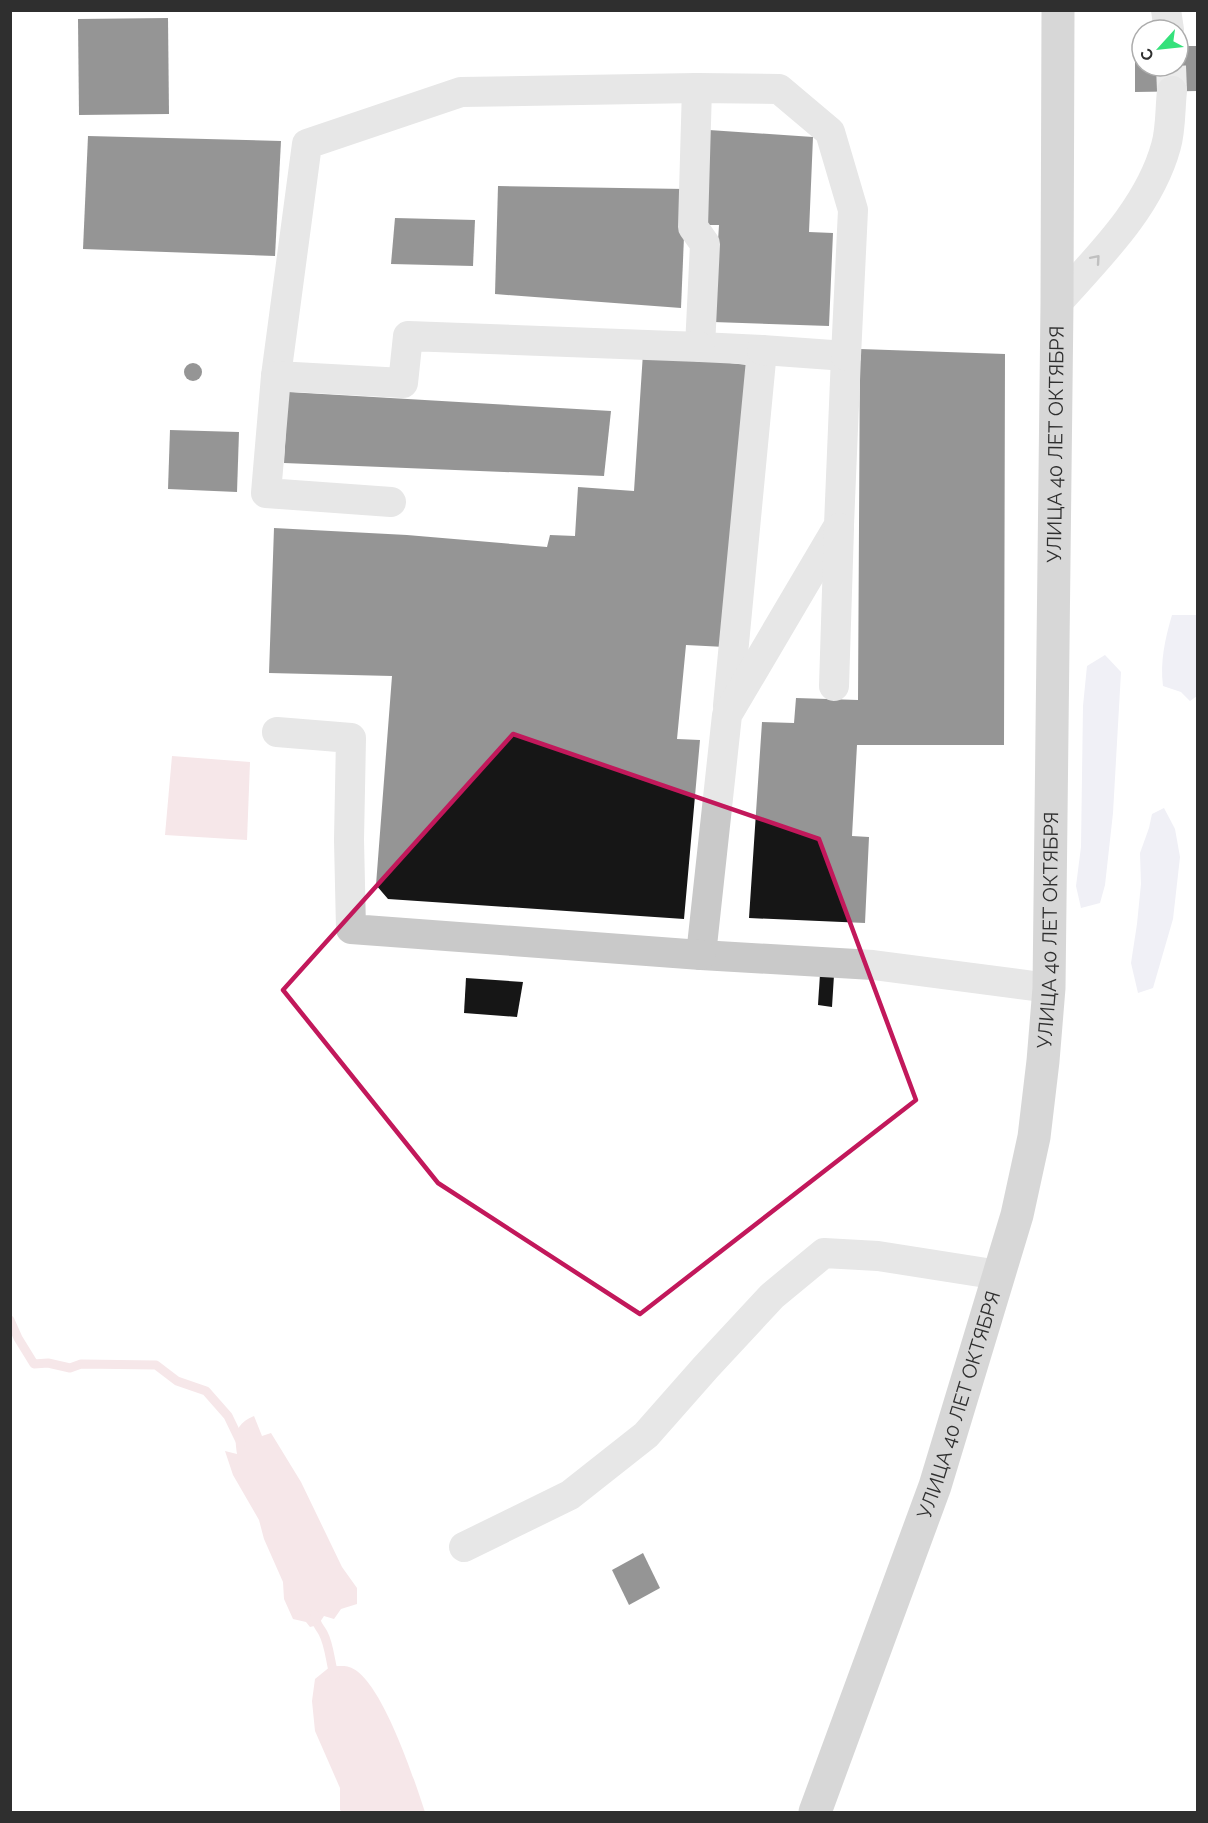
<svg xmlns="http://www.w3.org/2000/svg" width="1208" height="1823" font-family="Raleway,sans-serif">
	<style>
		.green { fill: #ddddeb }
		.water { fill: #ebc9ce }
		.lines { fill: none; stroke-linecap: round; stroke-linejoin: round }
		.stream { stroke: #ebc9ce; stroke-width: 9 }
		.building { fill: #161616 }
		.minor-tunnel { stroke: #d5d5d5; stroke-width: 30; stroke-dasharray: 30 15; stroke-linecap: butt }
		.minor { stroke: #c9c9c9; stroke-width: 30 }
		.major { stroke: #a7a7a7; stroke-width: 33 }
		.oneway { stroke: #747474 }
		.marked { fill: none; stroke: #c2185b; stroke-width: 4.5; stroke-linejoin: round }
		.labels { text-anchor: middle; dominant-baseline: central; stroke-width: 6; stroke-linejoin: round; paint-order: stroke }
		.street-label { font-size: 20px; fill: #2f2f2f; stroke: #fff }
	</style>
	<rect width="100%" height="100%" fill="#fff"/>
	<g class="green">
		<path d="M1172 615H1197V696L1190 701 1181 692 1163 686C1160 661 1165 639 1172 615Z"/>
		<path d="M1105 655 1121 672 1113 813 1105 885 1100 903 1081 908 1076 886 1081 847 1083 706 1087 666Z"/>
		<path d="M1164 808 1175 829 1180 857 1173 919 1153 988 1138 993 1131 963 1137 924 1141 884 1140 853 1149 828 1152 814Z"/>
	</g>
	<g class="water">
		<path d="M172 756 250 762 247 840 165 835Z"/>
		<path d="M254 1416 262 1436 271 1433 301 1482 342 1567 357 1588V1604L341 1609 334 1619 324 1616 318 1625 310 1627 306 1622 293 1619 284 1599 283 1582 264 1539 259 1520 233 1475 225 1451 237 1454C234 1435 235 1424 254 1416Z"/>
		<path d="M331 1666C336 1667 344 1665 349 1667 381 1676 415 1782 425 1812H342L340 1810V1788L315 1731 312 1701 315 1679Z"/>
	</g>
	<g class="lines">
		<g class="stream">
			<path d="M10 1320 18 1338 34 1364 48 1363 70 1368 81 1364 156 1365 177 1381 206 1391 228 1416 241 1443"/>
			<path d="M315 1615C315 1623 319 1626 323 1633 330 1646 330 1663 335 1678"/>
		</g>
	</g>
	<g class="building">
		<path d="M168 18 169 114 79 115 78 19Z"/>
		<path d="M1178 46H1198V91L1135 92V47H1142V66H1178Z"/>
		<path d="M709 130 813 137 809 232 833 233 829 326 713 322 719 225H703Z"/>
		<path d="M88 136 281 141 275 256 83 249Z"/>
		<path d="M498 186 686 189 681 308 495 294Z"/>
		<path d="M395 218 475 220 473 266 391 264Z"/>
		<path d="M860 349 1005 354 1004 745H857L852 836 869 837 865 923 749 918 762 722 794 723 796 698 858 700Z"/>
		<path d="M643 353 747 365 725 647 686 645 677 739 700 740 684 919 388 899 376 885 392 676 269 673 274 528 407 535 547 547 550 535 575 536 578 487 634 491Z"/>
		<circle cx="193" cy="372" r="9"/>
		<path d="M288 392 611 411 604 476 284 463Z"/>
		<path d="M170 430 239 432 237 492 168 489Z"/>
		<path d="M820 974 834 975 832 1007 818 1005Z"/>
		<path d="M466 978 523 982 517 1017 464 1013Z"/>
		<path d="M643 1553 660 1588 629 1605 612 1570Z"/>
	</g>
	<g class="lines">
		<path class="minor-tunnel" d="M1171 66 1172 91"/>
		<g class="minor">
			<path d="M1166 10 1169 30"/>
			<path d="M697 88 693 227 705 244 700 347 762 350 728 706"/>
			<path d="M1057 303C1099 256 1149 208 1166 146 1171 129 1170 108 1172 91"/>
			<path d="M762 350 846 356 839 525 727 715 701 955 873 965 1049 988"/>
			<path d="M276 376 307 144 461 92 697 88 779 89 830 132 853 210 846 356"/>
			<path d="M391 502 266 493 276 376 403 383 408 336 700 347"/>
			<path d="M834 686 839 528"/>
			<path d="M277 732 351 738 349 840 351 929 701 955"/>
			<path d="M464 1547 570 1495 646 1435 706 1367 772 1296 824 1253 878 1256 999 1275"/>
		</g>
		<path class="major" id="s1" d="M815 1812 935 1486 1017 1215 1034 1137 1043 1061 1049 988 1057 303 1058 10"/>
	</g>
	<defs><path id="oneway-chevron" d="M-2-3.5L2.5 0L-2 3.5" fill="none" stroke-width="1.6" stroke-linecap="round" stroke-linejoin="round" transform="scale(1.5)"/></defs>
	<use class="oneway" href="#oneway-chevron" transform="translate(1096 259) rotate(-49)"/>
	<path d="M0 0H1208V1823H0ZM513 734 819 839 916 1100 640 1314 438 1183 283 990Z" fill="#fff" fill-opacity=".55" fill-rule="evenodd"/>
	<path class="marked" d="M513 734 819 839 916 1100 640 1314 438 1183 283 990Z"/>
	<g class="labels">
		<g class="street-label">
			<text stroke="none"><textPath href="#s1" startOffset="1404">УЛИЦА 40 ЛЕТ ОКТЯБРЯ</textPath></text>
			<text stroke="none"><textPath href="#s1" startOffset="918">УЛИЦА 40 ЛЕТ ОКТЯБРЯ</textPath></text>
			<text stroke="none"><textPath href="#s1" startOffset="432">УЛИЦА 40 ЛЕТ ОКТЯБРЯ</textPath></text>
		</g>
	</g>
	<rect width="1208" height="1823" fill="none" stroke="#2f2f2f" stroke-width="24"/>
	<g transform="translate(1160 48) rotate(243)"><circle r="28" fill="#ffffff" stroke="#acacac" stroke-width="1.5"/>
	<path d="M0-4.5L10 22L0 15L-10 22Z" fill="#35e17b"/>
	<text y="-9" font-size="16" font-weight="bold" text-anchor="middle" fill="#2f2f2f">С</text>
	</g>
</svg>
